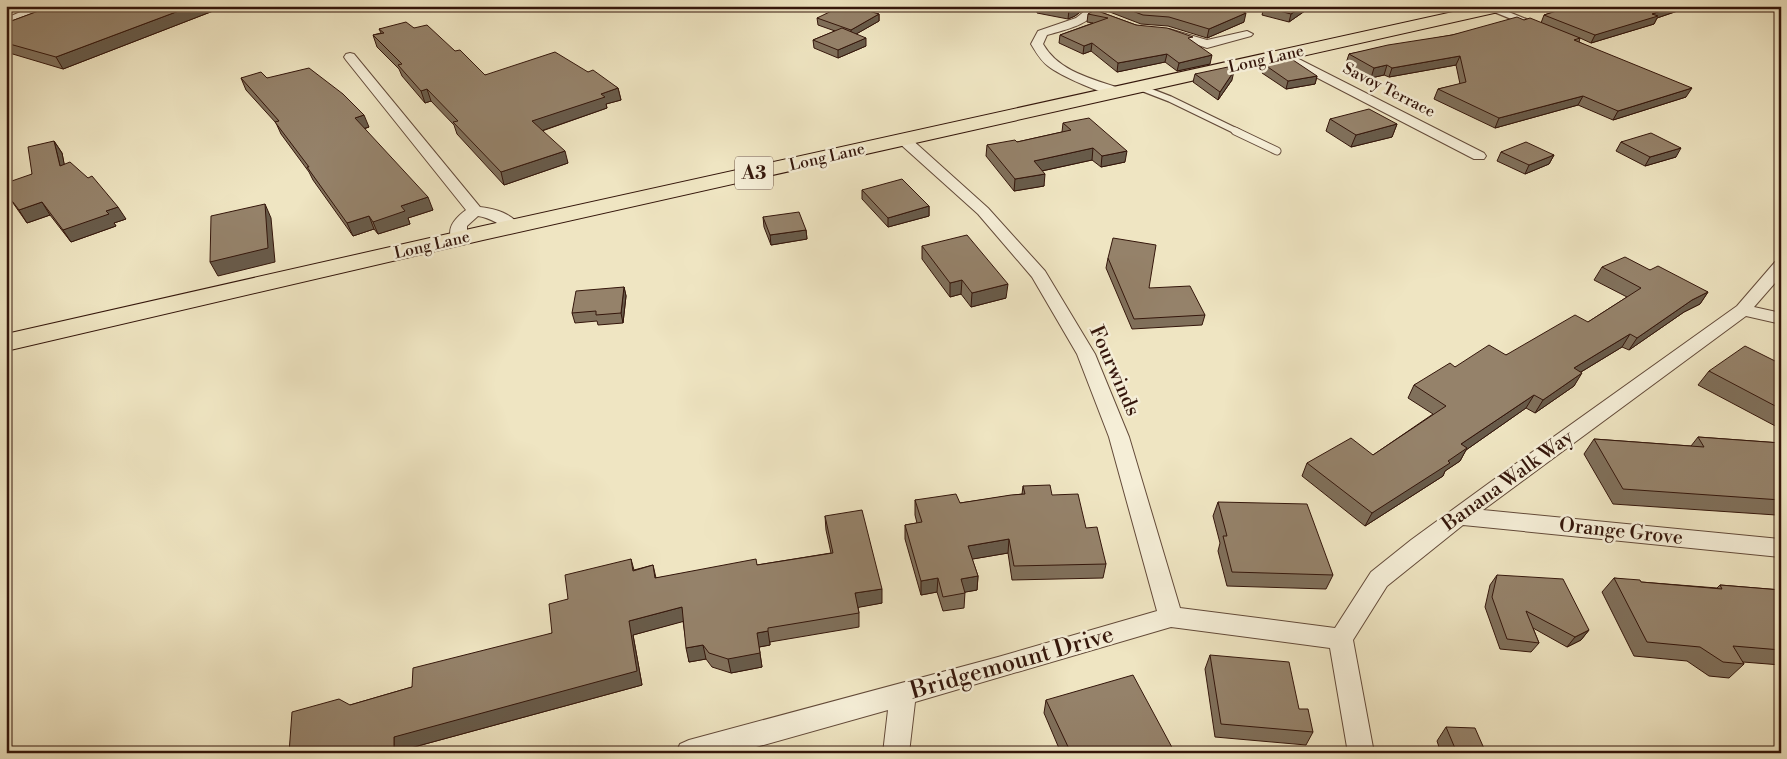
<svg xmlns="http://www.w3.org/2000/svg" width="1787" height="759" font-family="'Libre Bodoni',serif">
	<style>
		.lines { fill: none; stroke-linecap: round; stroke-linejoin: round }
		.lane-far1-casing { stroke: #634a39; stroke-width: 8 }
		.lane-casing { stroke: #634a39; stroke-width: 9 }
		.street-casing { stroke: #634a39; stroke-width: 2 }
		.primary-casing { stroke: #34160b; stroke-width: 2 }
		.lane-far1 { stroke: #f5eed7; stroke-width: 5.5 }
		.lane { stroke: #f5eed7; stroke-width: 7 }
		.street { fill: #f5eed7; fill-rule: evenodd }
		.primary { fill: #efe5c2; fill-rule: evenodd }
		.wall { fill: #80705b; stroke: #34160b }
		.shaded-wall { fill: #685b4a; stroke: #34160b }
		.building { fill: #95826a; stroke: #34160b }
		.labels { text-anchor: middle; dominant-baseline: central; stroke-width: 5; stroke-linejoin: round; paint-order: stroke }
		.far-street-label { font-size: 16px; fill: #34160b; stroke: #f5eed7 }
		.shield { fill: #f5eed7; stroke: #6e5748; stroke-width: 1 }
		.shield-label { font-size: 19px; font-weight: bold; fill: #34160b }
		.street-label { font-size: 20px; fill: #34160b; stroke: #f5eed7 }
		.near-street-label { font-size: 24px; fill: #34160b; stroke: #f5eed7 }
	</style>
	<rect width="100%" height="100%" fill="#efe5c2"/>
	<filter id="stains"><feTurbulence type="fractalNoise" baseFrequency=".004" numOctaves="4"/><feColorMatrix values="0 0 0 0 .2 0 0 0 0 .09 0 0 0 0 .02 0 0 0 .5 -.17"/></filter>
	<radialGradient id="worn" r=".72"><stop offset=".6" stop-color="#630" stop-opacity="0"/><stop offset="1" stop-color="#630" stop-opacity=".3"/></radialGradient>
	<g class="lines">
		<defs>
			<g id="lane-far1">
				<path d="M1494 9 1526 22"/>
				<path d="M1139 87 1170 99 1238 132"/>
			</g>
			<path id="lane" d="M1235 131 1277 151"/>
			<g id="street">
				<path d="M35 6H50L6 25V18Z"/>
				<path d="M1091 6H1102C1089 25 1068 29 1047 35L1043 44C1059 72 1093 79 1122 89L1123 92 1122 95C1108 98 1059 75 1048 66 1040 60 1036 52 1031 44L1038 31 1076 18Z"/>
				<path d="M1169 29 1207 40 1247 31 1253 34 1251 36 1207 48 1165 34 1163 32Z"/>
				<path d="M1283 51 1484 153 1486 156 1484 159H1474L1279 58 1277 55Z"/>
				<path d="M350 53 354 54 480 207C496 209 511 213 521 227L519 230C507 233 495 218 478 216L467 226V239L465 242H453C445 229 455 218 466 210L346 60 344 57 346 54Z"/>
				<path d="M904 136 909 137 988 208 1045 271 1095 354 1129 437 1180 608 1335 628 1371 572 1411 540 1507 470 1737 306 1775 262 1781 260V276L1754 307 1781 313V324L1746 316 1483 510 1781 539V557L1463 525 1387 586 1353 640 1374 753H1348L1330 648 1171 627 915 702 909 753H883L888 710 735 753H676L680 744 689 740 998 657 1157 611 1109 437 1077 354 1032 277 978 214 899 143 897 140 899 137Z"/>
			</g>
			<path id="primary" d="M1480 6H1511L1509 9 1503 11 483 240 6 351V334L483 226Z"/>
		</defs>
		<use href="#lane-far1" class="lane-far1-casing"/>
		<use href="#lane" class="lane-casing"/>
		<use href="#street" class="street-casing"/>
		<use href="#primary" class="primary-casing"/>
		<use href="#lane-far1" class="lane-far1"/>
		<use href="#lane" class="lane"/>
		<use href="#street" class="street"/>
		<use href="#primary" class="primary"/>
	</g>
	<g class="wall">
		<path d="M52 6H226L63 69 6 52V23Z"/>
		<path d="M1037 6H1088L1075 16 1068 19 1037 13Z"/>
		<path d="M1102 6H1227L1244 22 1207 38 1168 26 1141 24 1102 9Z"/>
		<path d="M1312 6 1289 22 1262 15 1264 7Z"/>
		<path d="M1572 6H1692L1657 18 1654 24 1591 43 1580 38 1579 42 1686 97 1613 120 1578 105 1495 128 1434 99 1438 89 1460 84 1456 65 1389 77 1384 75 1371 78 1346 63 1349 54 1452 35 1524 20 1541 23 1544 15Z"/>
		<path d="M1095 10 1136 25 1192 41 1210 64 1177 71 1165 62 1117 72 1091 51 1083 54 1059 43 1060 35 1093 23 1087 22 1088 14Z"/>
		<path d="M879 14V21L856 34 866 46 838 58 814 48 813 40 835 31 818 25 817 18Z"/>
		<path d="M414 28 455 51 485 75 588 72 618 88 621 100 606 104 607 108 542 131 568 163 504 185 457 134 454 125 431 101 425 103 402 76 399 69 377 47 373 35 381 33 379 29Z"/>
		<path d="M1265 65 1317 76 1315 84 1286 89 1262 73Z"/>
		<path d="M1195 74 1232 80 1218 100 1193 82Z"/>
		<path d="M241 78H267L369 127 364 129 433 210 408 218 410 224 378 234 374 229 353 236 313 180 309 172 281 134 276 123 246 90Z"/>
		<path d="M1330 119 1397 124 1392 137 1351 147 1326 131Z"/>
		<path d="M1063 123 1125 162 1101 167 1092 160 1042 171 1044 186 1014 191 986 156 987 145 1017 142 1062 132Z"/>
		<path d="M54 141 62 153 64 164 126 219 114 223 116 226 71 242 50 215 27 223 6 193 32 174Z"/>
		<path d="M1621 142 1676 157 1645 166 1616 151Z"/>
		<path d="M1501 152 1554 155 1549 164 1525 174 1497 161Z"/>
		<path d="M862 190 929 206V216L888 227 862 199Z"/>
		<path d="M763 217 806 230 807 239 771 245 764 227Z"/>
		<path d="M922 246 1006 298 971 307 961 294 950 297 922 259Z"/>
		<path d="M1108 258 1149 288 1205 315 1202 325 1132 329 1106 268Z"/>
		<path d="M1602 267 1650 270 1708 292 1700 304 1684 312 1629 350 1622 347 1581 372 1574 386 1535 413 1526 408 1466 450 1460 461 1445 471 1443 476 1365 526 1302 476 1307 463 1373 455 1433 414 1408 398 1414 385 1455 367 1506 355 1588 322 1627 297 1594 280Z"/>
		<path d="M624 287 626 296 623 323 598 325 597 321 575 323 572 313Z"/>
		<path d="M1781 364V429L1698 385 1709 371Z"/>
		<path d="M1698 437 1781 443V517L1778 516 1776 515 1613 504 1584 454 1594 439 1691 446Z"/>
		<path d="M1023 486 1052 495 1086 528 1106 564 1103 578 1012 580 1008 553 972 559 978 576 977 590 965 592 964 608 943 611 937 592 921 595 905 539V525L917 523 915 515V500L960 503 1022 494Z"/>
		<path d="M1218 502 1333 575 1326 589 1227 586 1218 551 1220 543 1213 516Z"/>
		<path d="M825 516 882 603 858 607 859 613V627L770 642V645L759 647 762 667 731 673 712 667 706 659 689 662 683 621 633 635 642 685 403 750V753H289L350 705 412 687 552 633 568 599 631 559 634 570 653 565 656 578 757 565 831 553 826 530Z"/>
		<path d="M1497 575 1589 630 1581 640 1567 647 1533 628 1539 643 1531 652 1500 649 1485 607 1490 585Z"/>
		<path d="M1614 578 1641 582 1717 588 1720 585 1781 590V665L1743 662 1744 664 1729 678 1709 676 1687 661 1634 656 1602 592Z"/>
		<path d="M1210 655 1313 732 1306 745 1215 737 1205 669Z"/>
		<path d="M1046 700 1175 753H1061L1044 713Z"/>
		<path d="M1446 727 1486 753H1441L1437 741Z"/>
	</g>
	<g class="shaded-wall">
		<path d="M192 6H226L63 69 56 57Z"/>
		<path d="M1078 6H1088L1075 16 1068 19 1069 10Z"/>
		<path d="M1303 6H1312L1289 22 1291 14Z"/>
		<path d="M1674 6H1692L1657 18 1654 24 1591 43 1595 35Z"/>
		<path d="M1246 13 1244 22 1207 38 1209 29Z"/>
		<path d="M879 14V21L851 37V30Z"/>
		<path d="M866 38V46L838 58V50Z"/>
		<path d="M1092 43 1091 51 1083 54 1084 46Z"/>
		<path d="M1167 54 1165 62 1117 72 1118 63Z"/>
		<path d="M1212 55 1210 64 1177 71 1179 63Z"/>
		<path d="M1460 56 1456 65 1389 77 1392 68Z"/>
		<path d="M1387 65 1384 75 1371 78 1374 68Z"/>
		<path d="M1234 71 1232 80 1218 100 1220 92Z"/>
		<path d="M1317 76 1315 84 1286 89 1288 81Z"/>
		<path d="M618 88 621 100 606 104 607 108 535 133 532 121 601 94Z"/>
		<path d="M1692 88 1686 97 1613 120 1618 111Z"/>
		<path d="M427 89 431 101 425 103 421 91Z"/>
		<path d="M1583 96 1578 105 1495 128 1499 118Z"/>
		<path d="M364 115 369 127 359 130 355 118Z"/>
		<path d="M1397 124 1392 137 1351 147 1356 135Z"/>
		<path d="M54 141 62 153 67 178 60 166Z"/>
		<path d="M1093 148 1092 160 1032 173 1034 161Z"/>
		<path d="M1681 148 1676 157 1645 166 1650 157Z"/>
		<path d="M565 151 568 163 504 185 501 172Z"/>
		<path d="M1127 151 1125 162 1101 167 1102 156Z"/>
		<path d="M1554 155 1549 164 1525 174 1529 165Z"/>
		<path d="M1045 174 1044 186 1014 191 1015 179Z"/>
		<path d="M428 197 433 210 408 218 410 224 378 234 373 222 401 206Z"/>
		<path d="M42 202 50 215 27 223 19 210Z"/>
		<path d="M265 204 271 218 275 262 218 276 210 262Z"/>
		<path d="M929 206V216L888 227V218Z"/>
		<path d="M118 207 126 219 114 223 116 226 71 242 63 230 106 211Z"/>
		<path d="M369 216 374 229 353 236 347 223Z"/>
		<path d="M806 230 807 239 771 245 770 235Z"/>
		<path d="M962 280 961 294 950 297V283Z"/>
		<path d="M1008 284 1006 298 971 307 972 293Z"/>
		<path d="M624 287 626 296 623 323 621 313Z"/>
		<path d="M1708 292 1700 304 1684 312 1629 350 1637 338 1692 300Z"/>
		<path d="M1630 334 1622 347 1566 381 1574 368Z"/>
		<path d="M1582 373 1574 386 1535 413 1543 400Z"/>
		<path d="M1534 395 1526 408 1466 450 1460 461 1445 471 1443 476 1365 526 1372 513 1448 461 1461 444Z"/>
		<path d="M1009 539 1008 553 967 560 968 546Z"/>
		<path d="M978 576 977 590 960 593 961 579Z"/>
		<path d="M938 578 937 592 921 595V581Z"/>
		<path d="M882 589V603L855 608V593Z"/>
		<path d="M682 607 685 621 633 635 642 685 403 750V753H394V737L629 621Z"/>
		<path d="M1589 630 1581 640 1567 647 1575 637Z"/>
		<path d="M768 631 770 645 759 647 762 667 731 673 728 659 757 633Z"/>
		<path d="M703 645 706 659 689 662 686 648Z"/>
	</g>
	<g class="building">
		<path d="M52 6H192L56 57 6 43V23Z"/>
		<path d="M842 6H852L879 14 851 30 817 18Z"/>
		<path d="M1051 6H1078L1069 10Z"/>
		<path d="M1119 6H1227L1246 13 1209 29 1169 17 1143 15Z"/>
		<path d="M1265 6H1303L1291 14 1264 7Z"/>
		<path d="M1572 6H1674L1652 14 1658 16 1595 35 1544 15Z"/>
		<path d="M1095 10 1136 25 1167 28 1193 37 1188 38 1212 55 1179 63 1167 54 1118 63 1092 43 1084 46 1060 35 1108 18 1088 14Z"/>
		<path d="M1517 17 1524 20 1530 18 1580 38 1574 40 1692 88 1618 111 1583 96 1499 118 1438 89 1466 82 1460 56 1392 68 1387 65 1374 68 1349 54 1388 45 1452 35Z"/>
		<path d="M406 22 414 28 427 25 455 51 460 50 485 75 555 52 588 72 593 70 618 88 601 94 605 97 532 121 565 151 501 172 453 122 458 121 427 89 421 91 398 65 402 64 373 35 384 33 379 29Z"/>
		<path d="M842 28 866 38 838 50 813 40Z"/>
		<path d="M1293 60 1317 76 1288 81 1265 65Z"/>
		<path d="M1228 67 1234 71 1220 92 1195 74Z"/>
		<path d="M309 68 343 94 364 115 355 118 428 197 401 206 405 211 373 222 369 216 347 223 307 167H309L275 122 279 121 241 78 261 72 267 78Z"/>
		<path d="M1369 109 1397 124 1356 135 1330 119Z"/>
		<path d="M1089 118 1127 151 1102 156 1093 148 1034 161 1045 174 1015 179 987 145 1015 140 1017 142 1071 130 1063 123Z"/>
		<path d="M1651 133 1681 148 1650 157 1621 142Z"/>
		<path d="M54 141 60 166 70 162 88 178 92 176 118 207 106 211 109 214 63 230 42 202 19 210 6 193V183L32 174 28 147Z"/>
		<path d="M1526 142 1554 155 1529 165 1501 152Z"/>
		<path d="M902 179 929 206 888 218 862 190Z"/>
		<path d="M265 204 268 248 210 262 211 216Z"/>
		<path d="M799 212 806 230 770 235 763 217Z"/>
		<path d="M967 235 1008 284 972 293 962 280 950 283 922 246Z"/>
		<path d="M1113 238 1156 245 1149 288 1190 286 1205 315 1134 319 1108 258Z"/>
		<path d="M1625 257 1650 270 1658 266 1708 292 1692 300 1637 338 1630 334 1574 368 1582 373 1543 400 1534 395 1461 444 1467 448 1448 461 1450 463 1372 513 1307 463 1351 438 1373 455 1446 406 1414 385 1450 363 1455 367 1489 345 1506 355 1575 315 1588 322 1641 288 1602 267Z"/>
		<path d="M624 287 621 313 596 315V311L572 313 576 291Z"/>
		<path d="M1745 346 1781 364V409L1709 371Z"/>
		<path d="M1698 437 1781 443V500L1623 489 1594 439 1704 447Z"/>
		<path d="M1050 485 1052 495 1078 494 1086 528 1097 527 1106 564 1014 566 1009 539 968 546 978 576 961 579 965 593 943 597 938 578 921 581 905 525 922 522 915 500 956 494 960 503 1011 495 1025 494 1023 486Z"/>
		<path d="M1218 502 1307 504 1333 575 1232 572 1223 536H1227Z"/>
		<path d="M862 510 882 589 855 593 859 613 768 628V631L757 633 760 653 728 659 709 653 703 645 686 648 682 607 629 621 637 671 394 737V753H289L292 712 339 699 350 705 412 687 413 668 552 633 549 604 568 599 565 575 631 559 633 571 653 565 655 578 756 559 757 565 833 553 825 516Z"/>
		<path d="M1497 575 1563 579 1589 630 1575 637 1526 611 1539 643 1507 639 1492 597Z"/>
		<path d="M1614 578 1640 580 1641 582 1722 589 1720 585 1781 590V650L1733 646 1744 664 1723 662 1700 647 1647 642Z"/>
		<path d="M1210 655 1289 662 1299 709H1308L1313 732 1221 724Z"/>
		<path d="M1133 675 1175 753H1071L1046 700Z"/>
		<path d="M1446 727 1475 728 1486 753H1457Z"/>
	</g>
	<g class="labels">
		<g class="far-street-label">
			<text transform="translate(1266 59) rotate(-13)">Long Lane</text>
			<text transform="translate(1389 90) rotate(27)">Savoy Terrace</text>
			<text transform="translate(827 157) rotate(-13)">Long Lane</text>
			<text transform="translate(432 245) rotate(-13)">Long Lane</text>
		</g>
		<rect class="shield" x="735" y="156.5" width="38" height="33" rx="4"/>
		<g class="shield-label">
			<text x="754" y="173">A3</text>
		</g>
		<g class="street-label">
			<text transform="translate(1114 371) rotate(66)">Fourwinds</text>
			<text transform="translate(1508 481) rotate(-36)">Banana Walk Way</text>
			<text transform="translate(1621 532) rotate(6)">Orange Grove</text>
		</g>
		<g class="near-street-label">
			<text transform="translate(1012 663) rotate(-16)">Bridgemount Drive</text>
		</g>
	</g>
	<rect width="1787" height="759" fill="none" stroke="#efe5c2" stroke-width="25"/>
	<rect x="8" y="8" width="1772" height="744" fill="none" stroke="#34160b" stroke-width="2.5"/>
	<rect x="12" y="12" width="1762" height="734" fill="none" stroke="#34160b"/>
	<rect width="100%" height="100%" filter="url(#stains)"/>
	<rect width="100%" height="100%" fill="url(#worn)"/>
</svg>
